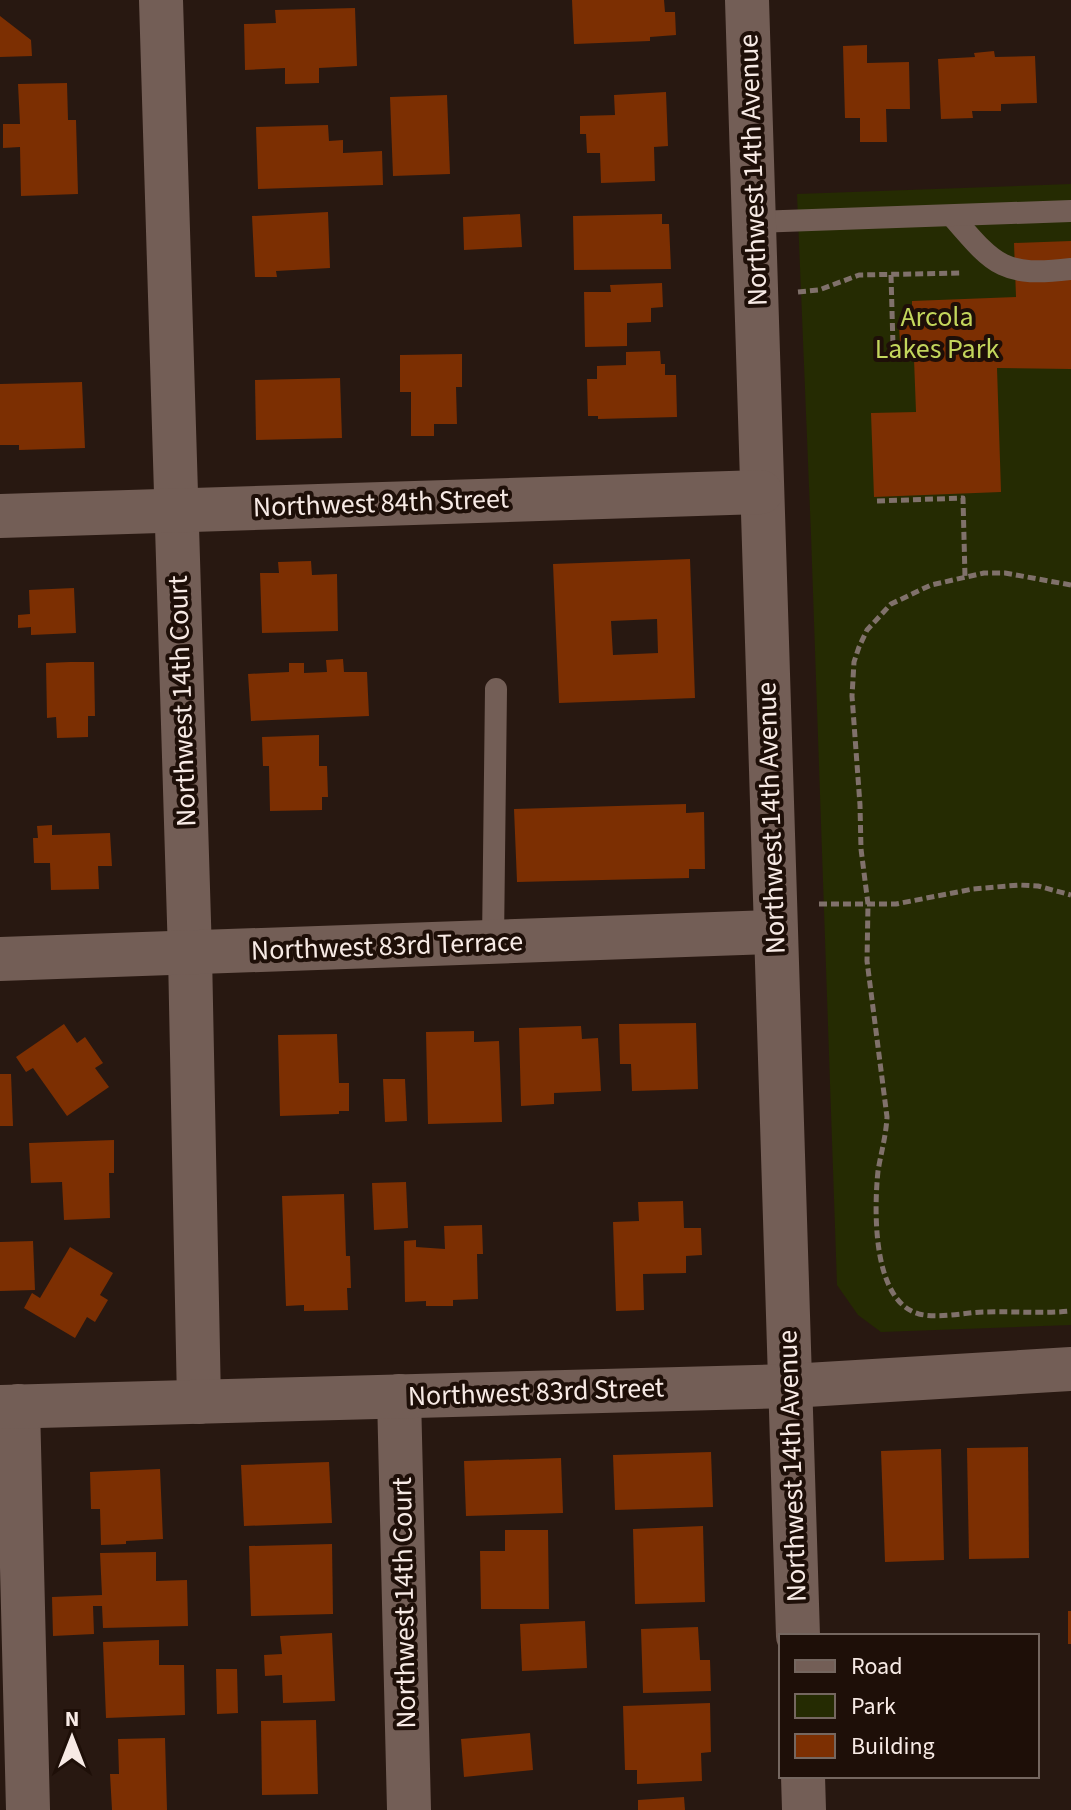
<svg xmlns="http://www.w3.org/2000/svg" width="1071" height="1810" font-family="'Source Sans 3',sans-serif">
	<style>
		.green { fill: #252b02 }
		.building { fill: #7c2f02; fill-rule: evenodd }
		.lines { fill: none; stroke-linecap: round; stroke-linejoin: round }
		.path { stroke: #80716b; stroke-width: 5; stroke-dasharray: 8 4; stroke-linecap: butt }
		.lane { stroke: #735e56; stroke-width: 22 }
		.street { stroke: #735e56; stroke-width: 44 }
		.labels { text-anchor: middle; dominant-baseline: central; stroke-width: 8; stroke-linejoin: round; paint-order: stroke }
		.street-label { font-size: 28px; fill: #f7eae5; stroke: #1e0f08 }
		.park-label { font-size: 28px; fill: #c3d65c; stroke: #1e0f08 }
	</style>
	<rect width="100%" height="100%" fill="#281811"/>
	<path class="green" d="M1071 184V1325L881 1332 858 1315 837 1285 811 535 797 194Z"/>
	<g class="building">
		<path d="M572 0H664L665 12H675L676 35 650 37V41L574 44Z"/>
		<path d="M355 8 357 66 319 68V83L285 84V68L245 70 244 24 276 23 275 10Z"/>
		<path d="M0 16 31 40 32 56 0 57Z"/>
		<path d="M867 45V63L909 62 910 109H886L887 142H860V118H845L843 46Z"/>
		<path d="M994 51 995 57 1035 56 1037 103 1001 104V111H972L973 118 941 119 938 59 975 57 974 53Z"/>
		<path d="M67 83 68 120H76L78 194 21 196 20 147 3 148V124H20L18 84Z"/>
		<path d="M666 92 668 146 654 147 655 181 601 183 600 153H587L586 134H580V116L615 115 614 95Z"/>
		<path d="M447 95 450 174 393 176 390 97Z"/>
		<path d="M328 125 329 141 343 140V153L382 151 383 185 258 189 256 127Z"/>
		<path d="M328 212 330 268 276 271 277 277H255L252 216Z"/>
		<path d="M520 214 522 247 464 250 463 217Z"/>
		<path d="M662 214V224H669L671 269 574 270 573 216Z"/>
		<path d="M1071 241V369L997 368 1001 492 874 497 871 413 916 412 914 359 901 360 899 326 912 325V301L1016 297 1014 243Z"/>
		<path d="M662 283 663 307 651 308V322L627 323V346L585 347 584 292H611L610 285Z"/>
		<path d="M660 351 661 364H665V375H676L677 417 598 419V416H588L587 379H597V366L626 365V352Z"/>
		<path d="M462 354V387H456L457 424H434V436H411V392H400V355Z"/>
		<path d="M340 378 342 438 256 440 255 380Z"/>
		<path d="M82 382 85 448 19 450V445H0V384Z"/>
		<path d="M690 559 695 698 559 703 553 564ZM657 619 658 653 613 655 611 621Z"/>
		<path d="M311 561 312 575 337 574 338 631 262 633 260 573H279L278 562Z"/>
		<path d="M74 588 76 633 31 635V627L18 628V615L30 614 29 590Z"/>
		<path d="M343 659 344 672H367L369 716 251 721 248 674 289 672V663H304V673L327 672 326 660Z"/>
		<path d="M70 662H94L95 716H88V737L57 738 56 717 47 718 46 663Z"/>
		<path d="M319 735V766H327L328 797H322V810L270 811 269 766H263L262 737Z"/>
		<path d="M686 804V813L704 812 705 869H689V878L517 882 514 809Z"/>
		<path d="M52 825V835L110 833 112 866H98L99 889 51 890 50 863H34L33 838H38L37 826Z"/>
		<path d="M696 1023 698 1089 632 1091 631 1064H620L619 1024Z"/>
		<path d="M64 1024 77 1043 85 1037 103 1063 95 1068 109 1087 67 1116 33 1068 26 1072 16 1057Z"/>
		<path d="M581 1026 582 1039 598 1038 601 1091 554 1093V1104L521 1106 519 1028Z"/>
		<path d="M474 1031V1042L499 1041 502 1122 428 1124 426 1032Z"/>
		<path d="M337 1034 339 1083H349V1111H339V1114L280 1116 278 1035Z"/>
		<path d="M0 1074H11L13 1126H0Z"/>
		<path d="M383 1079H405L407 1121 385 1122Z"/>
		<path d="M114 1140V1173H109L110 1218 64 1220 62 1182 31 1183 29 1143Z"/>
		<path d="M406 1182 408 1228 374 1230 372 1183Z"/>
		<path d="M344 1194 346 1256H350L351 1288H347L348 1310 304 1311V1305L286 1306 282 1196Z"/>
		<path d="M683 1201 684 1228H701L702 1255 686 1256V1273L643 1274 644 1310 616 1311 613 1222 639 1221 638 1202Z"/>
		<path d="M482 1225 483 1254H477L478 1299 453 1300V1306H426V1301L405 1302 404 1241 416 1240V1247L445 1249 444 1226Z"/>
		<path d="M33 1241 35 1290 0 1291V1242Z"/>
		<path d="M70 1247 113 1273 100 1295 108 1300 95 1322 87 1317 75 1338 24 1308 32 1293 40 1298Z"/>
		<path d="M1028 1447 1029 1558 969 1559 967 1448Z"/>
		<path d="M941 1449 944 1560 885 1562 881 1451Z"/>
		<path d="M711 1452 713 1507 615 1510 613 1455Z"/>
		<path d="M561 1458 563 1513 466 1516 464 1461Z"/>
		<path d="M329 1462 332 1523 244 1526 241 1465Z"/>
		<path d="M160 1469 163 1539 126 1541V1544L101 1545 100 1509H91L90 1472Z"/>
		<path d="M703 1526 705 1602 635 1604 633 1529Z"/>
		<path d="M505 1530H548L549 1609H481L480 1551H505Z"/>
		<path d="M332 1544 333 1614 251 1616 249 1546Z"/>
		<path d="M156 1552V1581L187 1580 188 1626 103 1628 102 1606H93L94 1634 53 1636 52 1597 102 1595 100 1553Z"/>
		<rect x="1068" y="1611" width="3" height="33"/>
		<path d="M585 1621 587 1668 522 1671 520 1624Z"/>
		<path d="M698 1627 700 1660H710L711 1691 643 1693 641 1629Z"/>
		<path d="M332 1633 335 1701 283 1703 282 1675 265 1676 264 1655 282 1654 280 1636Z"/>
		<path d="M159 1640V1665H184L185 1715 106 1718 103 1642Z"/>
		<path d="M216 1669H237L238 1713 217 1714Z"/>
		<path d="M710 1703 711 1752 701 1753 702 1781 637 1784V1770H625L623 1706Z"/>
		<path d="M316 1720 318 1794 262 1795 261 1721Z"/>
		<path d="M530 1733 533 1770 464 1777 461 1739Z"/>
		<path d="M165 1738 167 1810H112L110 1774H119L118 1739Z"/>
		<path d="M684 1797 685 1810H638V1800Z"/>
	</g>
	<g class="lines">
		<g class="path">
			<path d="M891 275 893 346H900"/>
			<path d="M798 292 819 290 859 275 961 273"/>
			<path d="M877 501 963 498 965 577"/>
			<path d="M1071 585 1005 573H984L931 585 891 604 867 630 859 647 854 662 852 696 860 805 861 849 868 904 867 961 887 1117C886 1136 881 1153 878 1171 874 1210 872 1301 919 1314 940 1319 965 1312 986 1312 1015 1311 1042 1314 1071 1311"/>
			<path d="M819 904H896L973 889 1019 885 1038 886 1071 895"/>
		</g>
		<g class="lane">
			<path d="M952 216C995 266 1003 277 1071 269"/>
			<path d="M755 222 1071 211"/>
			<path d="M493 942 496 689"/>
		</g>
		<g class="street">
			<path d="M161 0 190 954 199 1402"/>
			<path d="M747 0 798 1636"/>
			<path d="M0 516 761 492"/>
			<path d="M0 959 774 932"/>
			<path d="M399 1396 409 1810"/>
			<path d="M18 1406 28 1810"/>
			<path d="M0 1407 790 1386 1071 1369"/>
			<path d="M803 1776 804 1810"/>
		</g>
	</g>
	<g class="labels">
		<g class="street-label">
			<text transform="translate(753 170) rotate(-92)">Northwest 14th Avenue</text>
			<text transform="translate(381 503) rotate(-2)">Northwest 84th Street</text>
			<text transform="translate(182 701) rotate(-92)">Northwest 14th Court</text>
			<text transform="translate(771 818) rotate(-92)">Northwest 14th Avenue</text>
			<text transform="translate(387 946) rotate(-2)">Northwest 83rd Terrace</text>
			<text transform="translate(536 1392) rotate(-2)">Northwest 83rd Street</text>
			<text transform="translate(792 1466) rotate(-92)">Northwest 14th Avenue</text>
			<text transform="translate(404 1603) rotate(-91)">Northwest 14th Court</text>
		</g>
		<g class="park-label">
			<text x="937" y="317">Arcola<tspan x="937" dy="32">Lakes Park</tspan></text>
		</g>
	</g>
	<rect x="779" y="1634" width="260" height="144" fill="#1e0f08" stroke="#756760" stroke-width="2"/>
	<rect x="795" y="1660" width="40" height="12" fill="#735e56" stroke="#756760" stroke-width="2"/>
	<text x="851" y="1674" font-size="24" fill="#f7eae5">Road</text>
	<rect x="795" y="1694" width="40" height="24" fill="#252b02" stroke="#756760" stroke-width="2"/>
	<text x="851" y="1714" font-size="24" fill="#f7eae5">Park</text>
	<rect x="795" y="1734" width="40" height="24" fill="#7c2f02" stroke="#756760" stroke-width="2"/>
	<text x="851" y="1754" font-size="24" fill="#f7eae5">Building</text>
	<g transform="translate(72 1738)" stroke="#1e0f08" stroke-width="6" paint-order="stroke">
	<path d="M0-6L14 30L0 20L-14 30Z" fill="#f7eae5"/>
	<text y="-12" font-size="22" font-weight="bold" text-anchor="middle" fill="#f7eae5">N</text>
	</g>
</svg>
